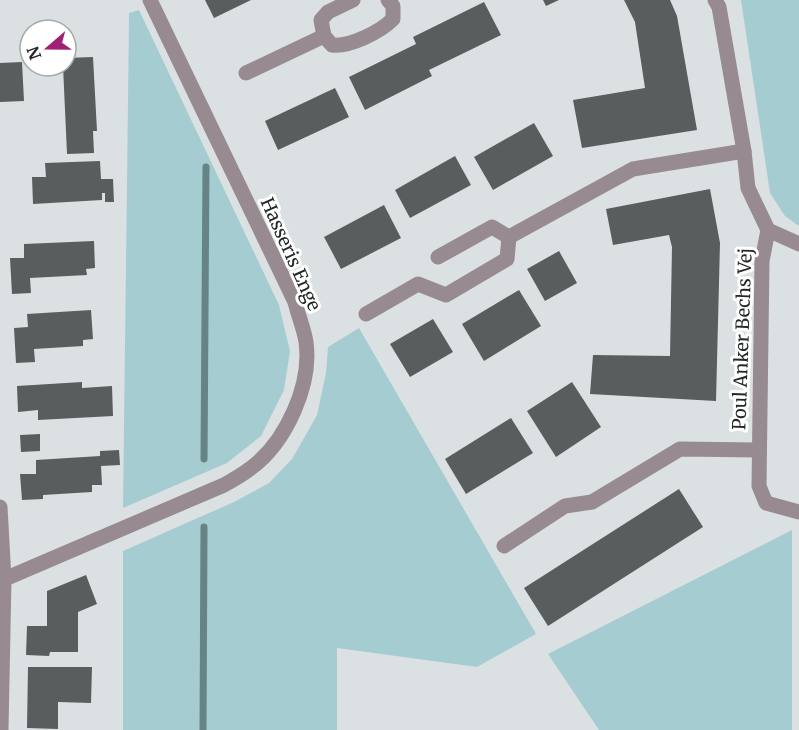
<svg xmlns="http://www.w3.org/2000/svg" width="799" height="730" font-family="Merriweather,serif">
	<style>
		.green { fill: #a5cdd1 }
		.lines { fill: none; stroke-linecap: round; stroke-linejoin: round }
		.stream { stroke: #668386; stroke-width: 7 }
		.building { fill: #585d5e }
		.minor { stroke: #988a91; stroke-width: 15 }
		.tertiary { stroke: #988a91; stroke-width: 15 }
		.labels { text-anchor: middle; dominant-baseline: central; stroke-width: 6; stroke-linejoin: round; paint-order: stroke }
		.street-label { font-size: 18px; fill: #242727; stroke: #fff }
	</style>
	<rect width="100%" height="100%" fill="#dbe1e2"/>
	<g class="green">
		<path d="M741 0H799V226L785 216 770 193Z"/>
		<path d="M139 10 279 305 290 351 284 390 261 436 227 463 123 508 129 18V13Z"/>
		<path d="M359 328 536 634 477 667 337 648V730H123V551L234 502 269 483 292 459 317 415 326 373 328 347Z"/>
		<path d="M792 530V730H599L548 654Z"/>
	</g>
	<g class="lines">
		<g class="stream">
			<path d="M204 459 206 167"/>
			<path d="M203 730 204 527"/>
		</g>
	</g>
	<g class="building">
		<path d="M205 0H251L214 18Z"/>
		<path d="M543 0H559L546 6Z"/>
		<path d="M624 0H670L677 16 697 130 582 148 573 100 645 88 635 22Z"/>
		<path d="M484 2 501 35 429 70 432 76 365 110 349 77 416 44 413 37Z"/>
		<path d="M93 57 97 131H93L94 153 67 154 63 66H66V58Z"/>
		<path d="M22 62 24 101 0 102V63Z"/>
		<path d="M335 88 349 117 278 150 265 121Z"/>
		<path d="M534 123 553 156 493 190 474 157Z"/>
		<path d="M455 156 471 185 410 218 395 190Z"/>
		<path d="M100 161 101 179H113L114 202H105V193H102V200L33 204 32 177H46L45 163Z"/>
		<path d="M710 189 720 243 716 401 590 394 593 355 670 356 672 247 669 235 613 245 606 209Z"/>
		<path d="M384 205 401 238 341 269 324 237Z"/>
		<path d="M94 241 95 268 86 269 87 275 30 278 31 293 12 294 10 258H24V244Z"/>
		<path d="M559 251 577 283 545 301 527 269Z"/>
		<path d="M519 290 541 326 484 361 462 324Z"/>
		<path d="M91 310 93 339 83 340V346L34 349 35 362 16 363 14 328 28 327 27 314Z"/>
		<path d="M433 319 453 352 410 377 390 344Z"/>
		<path d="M82 382V388L112 386 113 416 38 420V410L18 412 17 386Z"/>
		<path d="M572 382 601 427 556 457 527 411Z"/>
		<path d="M511 418 533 453 466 494 445 459Z"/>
		<path d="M40 434V451L21 452 20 435Z"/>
		<path d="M119 450 120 465 101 466 102 485H92V492L43 495V499L22 500 20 474H36V460L100 456V451Z"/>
		<path d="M679 489 703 527 548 626 524 588Z"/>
		<path d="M86 575 97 604 78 612V652H50L49 656 26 655 27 626H47V591Z"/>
		<path d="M28 667H92L91 703 58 702V729L27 728Z"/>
	</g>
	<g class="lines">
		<g class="minor">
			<path d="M353 0 328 12 321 20 324 36 332 45C350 47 380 32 393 19V6L388 0"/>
			<path d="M715 0 719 7 744 151 748 188 768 230 762 261 759 486 766 503 799 512"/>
			<path d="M246 73 324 36"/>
			<path d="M768 230 799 244"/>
			<path d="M438 257 492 227 509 237 633 169 744 151"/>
			<path d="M366 314 418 284 446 295 507 259 509 237"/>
			<path d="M0 507 4 579 1 730"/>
			<path d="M504 546 565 506 592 502 680 449 758 450"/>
		</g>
		<path class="tertiary" d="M0 581 224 485C233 480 242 475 251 468 286 442 312 385 306 342 304 329 298 315 295 302L150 0"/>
	</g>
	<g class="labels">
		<g class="street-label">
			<text transform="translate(291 254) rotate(66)">Hasseris Enge</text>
			<text transform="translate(742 339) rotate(-88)">Poul Anker Bechs Vej</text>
		</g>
	</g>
	<g transform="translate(48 48) rotate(250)"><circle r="28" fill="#ffffff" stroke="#a7a9a9" stroke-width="1.5"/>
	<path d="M0-4.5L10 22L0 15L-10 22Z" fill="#a02173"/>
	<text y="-9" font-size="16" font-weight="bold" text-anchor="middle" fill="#242727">N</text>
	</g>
</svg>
